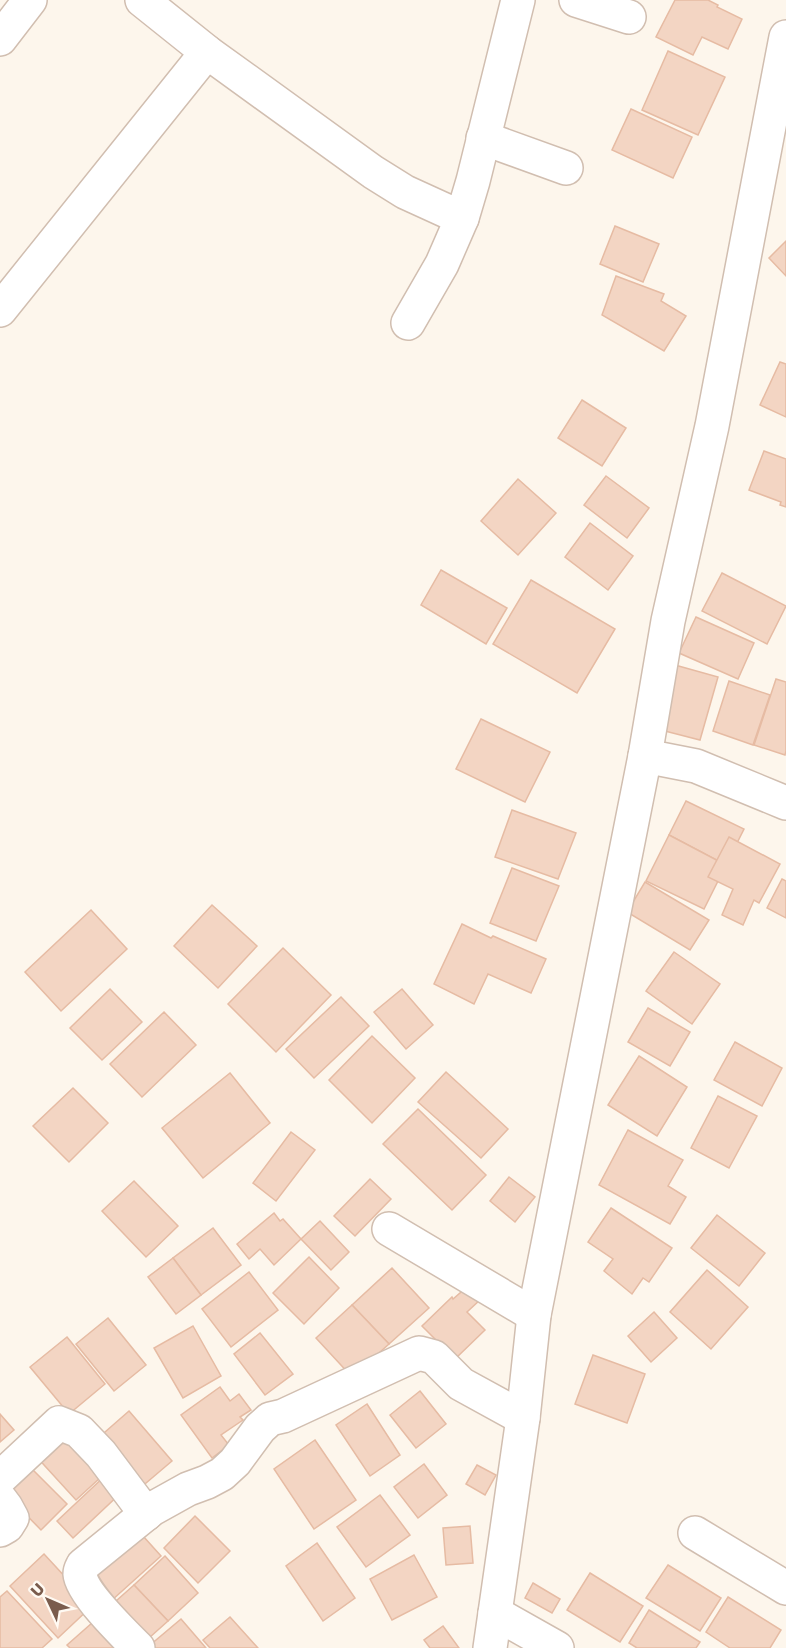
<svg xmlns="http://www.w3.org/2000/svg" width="786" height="1648" font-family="Rubik,sans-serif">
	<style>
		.building { fill: #f3d5c3; stroke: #e6bba3; stroke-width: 1.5 }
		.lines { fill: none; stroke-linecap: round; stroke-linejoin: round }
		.minor-casing { stroke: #d1beb0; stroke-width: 36 }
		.minor { stroke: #fff; stroke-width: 33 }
	</style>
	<rect width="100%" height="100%" fill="#fdf6ec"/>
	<g class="building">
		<path d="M675 0H708L718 5 717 7 742 19 728 49 702 37 693 55 656 37Z"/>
		<path d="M668 51 725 77 698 135 642 110Z"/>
		<path d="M631 109 692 137 673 178 612 150Z"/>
		<path d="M615 226 659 244 643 282 600 264Z"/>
		<path d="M786 241V276L769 258Z"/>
		<path d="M616 276 664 294 661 301 686 316 664 351 602 315Z"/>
		<path d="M780 362 786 364V417L760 405Z"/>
		<path d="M582 400 626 428 602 466 558 438Z"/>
		<path d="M764 451 786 459V507L780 505 781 502 749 490Z"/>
		<path d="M606 476 649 508 627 538 584 505Z"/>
		<path d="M518 479 556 513 518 555 481 521Z"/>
		<path d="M590 523 633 556 608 590 565 557Z"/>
		<path d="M441 570 507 608 486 644 421 605Z"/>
		<path d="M722 573 786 606 767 644 702 611Z"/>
		<path d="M531 580 615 629 577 693 493 644Z"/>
		<path d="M696 617 754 643 738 679 679 653Z"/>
		<path d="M675 665 718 677 700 740 657 729Z"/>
		<path d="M776 679 786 682V751L785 755 754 745Z"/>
		<path d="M729 681 770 695 753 745 713 731Z"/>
		<path d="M481 719 550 752 525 802 456 769Z"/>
		<path d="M686 801 744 829 726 865 669 835Z"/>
		<path d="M512 810 576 833 558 879 495 857Z"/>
		<path d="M669 835 726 865 704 909 646 881Z"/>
		<path d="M729 837 780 864 759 903 754 900 743 925 722 915 733 889 708 877Z"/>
		<path d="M512 868 559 886 536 941 490 923Z"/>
		<path d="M782 879 786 881V918L767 908Z"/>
		<path d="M645 882 709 920 690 950 627 912Z"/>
		<path d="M212 905 257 946 218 988 174 946Z"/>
		<path d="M91 910 127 949 61 1011 25 972Z"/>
		<path d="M462 924 491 938 493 936 546 959 531 993 488 974 474 1004 434 984Z"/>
		<path d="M283 948 331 995 276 1052 228 1004Z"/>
		<path d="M674 952 720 984 692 1024 646 991Z"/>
		<path d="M110 989 142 1022 102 1060 70 1028Z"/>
		<path d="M402 989 433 1025 406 1049 374 1012Z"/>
		<path d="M341 997 369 1026 314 1078 286 1049Z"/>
		<path d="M648 1008 690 1032 670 1066 628 1042Z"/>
		<path d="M164 1012 196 1045 142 1097 110 1064Z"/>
		<path d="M372 1036 415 1078 372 1123 329 1080Z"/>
		<path d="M735 1042 782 1068 762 1106 714 1080Z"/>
		<path d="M639 1056 687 1087 657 1136 608 1105Z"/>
		<path d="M446 1072 508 1129 481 1158 418 1102Z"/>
		<path d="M230 1073 270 1123 203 1178 162 1128Z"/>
		<path d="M73 1088 108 1123 69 1162 33 1126Z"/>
		<path d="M718 1096 757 1116 729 1168 691 1148Z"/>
		<path d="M418 1109 486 1175 452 1210 383 1144Z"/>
		<path d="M628 1130 683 1160 668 1186 686 1197 670 1224 599 1185Z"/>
		<path d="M291 1132 315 1150 276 1201 253 1183Z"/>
		<path d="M509 1177 535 1197 515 1222 490 1201Z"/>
		<path d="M370 1179 391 1199 355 1236 334 1216Z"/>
		<path d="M134 1181 178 1226 146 1257 102 1211Z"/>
		<path d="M611 1208 672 1248 649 1282 643 1278 632 1294 604 1271 613 1259 588 1242Z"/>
		<path d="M274 1213 280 1221 283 1219 301 1239 274 1265 260 1249 249 1259 237 1244Z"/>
		<path d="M717 1215 765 1253 739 1286 691 1248Z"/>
		<path d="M320 1221 349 1252 331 1270 301 1239Z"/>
		<path d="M213 1228 241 1265 201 1295 173 1258Z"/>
		<path d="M309 1257 339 1288 304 1324 273 1293Z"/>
		<path d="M173 1258 201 1295 176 1314 148 1277Z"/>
		<path d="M392 1268 429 1308 389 1344 352 1305Z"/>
		<path d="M707 1270 748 1307 711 1349 670 1312Z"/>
		<path d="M249 1272 278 1310 231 1347 202 1309Z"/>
		<path d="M468 1286 481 1299 467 1312 485 1330 455 1359 422 1326 452 1297 453 1299Z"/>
		<path d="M352 1305 389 1344 352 1377 316 1338Z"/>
		<path d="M654 1312 677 1338 651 1362 628 1336Z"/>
		<path d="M108 1318 146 1365 114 1391 76 1344Z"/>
		<path d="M193 1326 221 1376 183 1398 154 1348Z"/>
		<path d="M260 1333 293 1374 265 1395 234 1354Z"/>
		<path d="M67 1337 105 1384 69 1414 30 1367Z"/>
		<path d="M593 1355 645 1374 627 1423 575 1404Z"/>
		<path d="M220 1387 230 1401 239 1394 251 1410 240 1417 243 1420 221 1435 229 1445 212 1458 181 1415Z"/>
		<path d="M420 1391 446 1424 416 1448 390 1415Z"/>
		<path d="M367 1404 400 1455 370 1476 336 1425Z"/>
		<path d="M129 1411 172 1461 139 1489 97 1439Z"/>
		<path d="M0 1414 14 1430 0 1442Z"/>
		<path d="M59 1430 101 1477 76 1500 34 1454Z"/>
		<path d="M315 1440 356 1500 314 1529 274 1469Z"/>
		<path d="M424 1464 447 1495 418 1518 394 1487Z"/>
		<path d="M477 1465 496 1475 485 1495 466 1484Z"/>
		<path d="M29 1466 67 1504 41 1530 4 1492Z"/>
		<path d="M108 1473 124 1490 73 1538 57 1521Z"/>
		<path d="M380 1495 410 1535 366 1567 337 1527Z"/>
		<path d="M195 1516 230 1551 198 1583 164 1548Z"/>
		<path d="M134 1526 161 1556 111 1601 84 1571Z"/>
		<path d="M470 1526 473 1563 446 1565 443 1528Z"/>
		<path d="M317 1543 355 1598 323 1621 286 1566Z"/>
		<path d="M44 1554 92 1606 58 1638 10 1586Z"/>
		<path d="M414 1555 437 1597 392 1620 370 1579Z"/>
		<path d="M165 1556 198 1593 168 1621 134 1585Z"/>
		<path d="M668 1565 721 1598 700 1631 646 1598Z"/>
		<path d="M590 1573 643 1606 620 1642 567 1610Z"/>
		<path d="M533 1583 560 1599 552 1613 525 1598Z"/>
		<path d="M134 1585 168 1621 140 1646 107 1609Z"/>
		<path d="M7 1591 52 1639 42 1648H0V1597Z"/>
		<path d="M728 1597 781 1630 770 1648H730L706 1632Z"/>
		<path d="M649 1610 700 1642 696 1648H637L629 1643Z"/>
		<path d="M101 1615 129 1648H70L67 1645Z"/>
		<path d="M230 1617 258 1648H210L203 1640Z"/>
		<path d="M181 1619 206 1648H150L149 1646Z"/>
		<path d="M443 1626 459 1648H430L424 1640Z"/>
	</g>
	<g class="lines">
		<defs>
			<g id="minor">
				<path d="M142 0 207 52 373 172 405 192 462 218 473 181 518 0"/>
				<path d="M576 0 629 17"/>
				<path d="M0 39 30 0"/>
				<path d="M483 138 566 168"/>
				<path d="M0 310 207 52"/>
				<path d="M408 323 442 264 462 218"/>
				<path d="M645 756 696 766 786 803"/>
				<path d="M389 1229 534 1315"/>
				<path d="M0 1478 59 1423 79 1431 101 1454 146 1514"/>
				<path d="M0 1499 6 1507 12 1518 7 1526 0 1530"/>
				<path d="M695 1533 786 1588"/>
				<path d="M495 1613 557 1648"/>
				<path d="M138 1648C124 1634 81 1592 80 1574 80 1570 81 1569 83 1565L152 1509 188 1489 207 1482 222 1474 235 1462 260 1428 270 1419 283 1416 419 1353 434 1357 461 1384 523 1418"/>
				<path d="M490 1648 523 1418 534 1315 645 756 668 621 712 426 786 37"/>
			</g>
		</defs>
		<use href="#minor" class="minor-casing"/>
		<use href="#minor" class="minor"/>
	</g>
	<g transform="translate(48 1600) rotate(314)" stroke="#fffaf3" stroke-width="4.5" paint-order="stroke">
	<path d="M0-4.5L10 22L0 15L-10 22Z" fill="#7a5c4d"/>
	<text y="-9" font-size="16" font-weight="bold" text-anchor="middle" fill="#7a5c4d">U</text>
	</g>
</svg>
